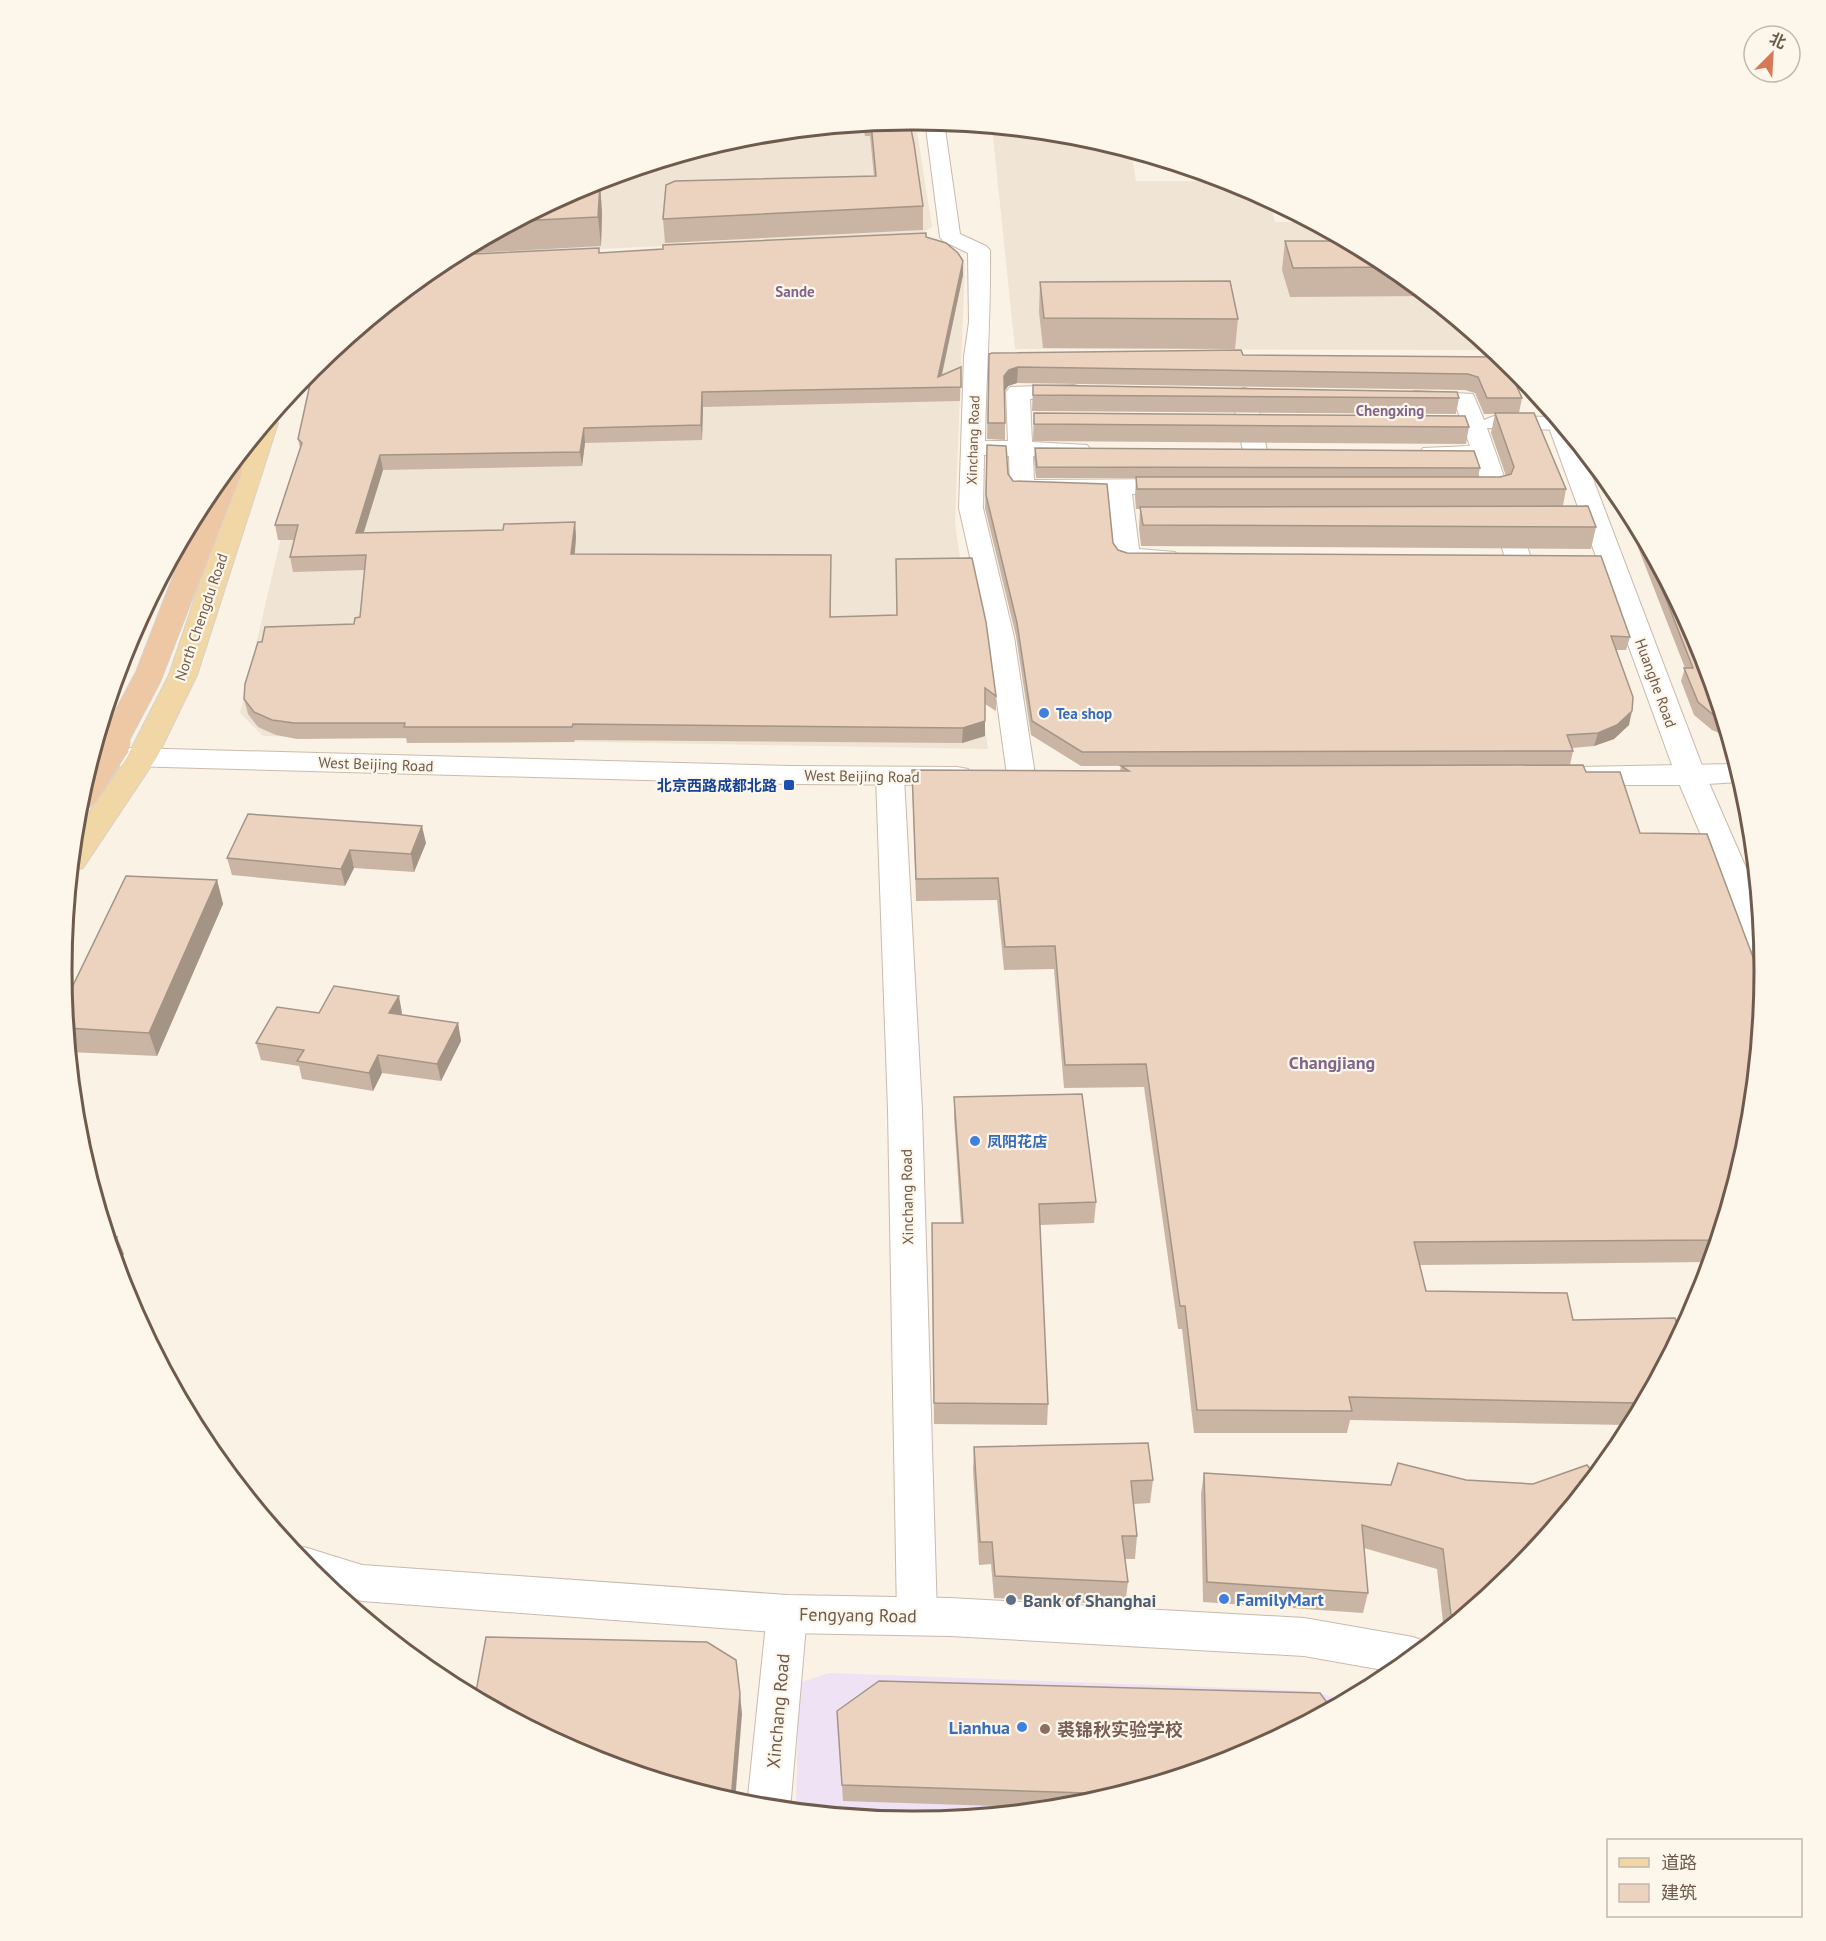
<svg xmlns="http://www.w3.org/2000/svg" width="1826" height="1941" font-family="'PT Sans','Noto Sans SC',sans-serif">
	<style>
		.residential { fill: #f0e4d4 }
		.education { fill: #efe2f5 }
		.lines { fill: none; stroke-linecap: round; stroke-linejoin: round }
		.minor-casing { stroke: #c9baac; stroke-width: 2 }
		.tertiary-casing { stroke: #c9baac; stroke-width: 2 }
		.secondary-casing { stroke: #ccbbab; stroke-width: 2 }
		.primary-casing { stroke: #d7d1cd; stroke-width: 2 }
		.minor { fill: #fff; fill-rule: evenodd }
		.tertiary { fill: #fff; fill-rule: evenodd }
		.secondary { fill: #fff; fill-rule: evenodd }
		.primary { fill: #f0d7a5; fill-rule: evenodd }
		.trunk-bridge-far1-casing { stroke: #d7d1cd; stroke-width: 28; stroke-linecap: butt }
		.trunk-bridge-casing { stroke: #d7d1cd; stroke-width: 35; stroke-linecap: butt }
		.trunk-bridge-far1 { stroke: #eec8a4; stroke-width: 26 }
		.trunk-bridge { stroke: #eec8a4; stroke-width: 33 }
		.wall { fill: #cab5a5 }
		.shaded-wall { fill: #a49486 }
		.building { fill: #ebd3c0; stroke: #a49486; stroke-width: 1.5 }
		.shop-dot { fill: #3f7fe0; stroke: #fdf6ea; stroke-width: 2 }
		.transit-dot { fill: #1a4fb4; stroke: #fdf6ea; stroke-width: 2 }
		.service-dot { fill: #5c6f8a; stroke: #fdf6ea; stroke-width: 2 }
		.education-dot { fill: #8d6e63; stroke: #fdf6ea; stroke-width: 2 }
		.labels { text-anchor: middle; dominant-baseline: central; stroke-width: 4.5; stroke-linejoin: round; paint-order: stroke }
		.far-street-label { font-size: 14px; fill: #6f5b4d; stroke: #fdf6ea }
		.far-quarter-label { font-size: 15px; font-weight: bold; fill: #80668b; stroke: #fdf6ea }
		.street-label { font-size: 15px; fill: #6f5b4d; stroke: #fdf6ea }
		.shop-label { font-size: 15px; font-weight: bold; fill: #366cbe; stroke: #fdf6ea; text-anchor: start }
		.transit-label { font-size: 15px; font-weight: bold; fill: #164399; stroke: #fdf6ea; text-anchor: end }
		.quarter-label { font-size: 18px; font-weight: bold; fill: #80668b; stroke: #fdf6ea }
		.near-shop-label { font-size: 18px; font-weight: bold; fill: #366cbe; stroke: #fdf6ea; text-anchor: start }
		.near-service-label { font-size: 18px; font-weight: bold; fill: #4e5e75; stroke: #fdf6ea; text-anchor: start }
		.near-street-label { font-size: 18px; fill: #6f5b4d; stroke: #fdf6ea }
		.near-education-label { font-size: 18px; font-weight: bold; fill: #785e54; stroke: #fdf6ea; text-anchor: start }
		.rim { fill: none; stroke: #6f5b4d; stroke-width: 3 }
	</style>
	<rect width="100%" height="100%" fill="#f9f2e5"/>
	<g class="residential">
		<path d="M915 119 932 227 920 234 451 256 587 184 747 135Z"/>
		<path d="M992 127 1079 135 1131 151 1136 181H1230L1239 184 1270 200 1275 222H1310L1386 263 1493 350 1015 349Z"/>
		<path d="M945 249 965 264 955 523 988 749 263 736 240 713 323 358Z"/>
	</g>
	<path class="education" d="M829 1673 1310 1691 1345 1700 1239 1757 1079 1806 913 1822 796 1810 799 1683Z"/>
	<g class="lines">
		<defs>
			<g id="minor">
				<path d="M925 120 944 122 960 234 986 246 990 250C991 314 986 377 985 441H1008L1006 392 1010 387 1074 385 1082 387 1086 392 1082 397 1030 399 1032 442 1087 445 1091 450 1087 455 1033 456 1034 480 1178 479 1187 481 1190 486 1187 491 1132 494 1139 549 1175 552 1179 557 1175 562C1158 567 1135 566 1118 561L1114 556 1107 494 1013 492 1010 487 1009 456 984 455 983 508 1014 637 1035 775 1031 781 1021 784 1011 781 1007 775 988 637 959 508 964 357 969 322 968 253 943 241 940 237Z"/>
				<path d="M1244 388 1252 390 1256 395 1267 451 1263 456 1255 458 1247 456 1243 451 1232 395 1236 390Z"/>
				<path d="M1415 391 1473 394 1484 420 1494 416 1555 417 1565 430 1487 428 1508 488 1505 493 1496 495 1456 493 1453 488 1456 483 1481 481 1474 460 1423 458 1419 453 1423 448 1470 446 1456 406 1407 403 1403 398 1407 393Z"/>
				<path d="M1502 500 1511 502 1514 507 1531 558 1527 563 1518 566 1509 563 1505 558 1490 507 1493 502Z"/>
				<path d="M890 768 900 771 904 777 922 1110 937 1616 931 1629 917 1634 903 1629 897 1616 888 1110 876 777 880 771Z"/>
				<path d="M787 1596 801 1601 807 1614 790 1810 747 1806 767 1614 773 1601Z"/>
			</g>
			<g id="tertiary">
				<path d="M1554 416 1582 450 1706 776 1757 893 1763 953 1750 950 1746 942 1676 776 1547 422Z"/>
				<path d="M304 1547 362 1565 787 1595 950 1598 1304 1618 1413 1637 1429 1643 1394 1672 1304 1656 950 1636 787 1633 362 1601C329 1591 315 1577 293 1551Z"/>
			</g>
			<g id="secondary">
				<path d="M95 747 789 766 957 767 968 769 972 776 968 783 957 785 789 784 92 765H90Z"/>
				<path d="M1736 764 1741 782H1739L1691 785H1576L1565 783 1561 776 1565 769 1576 767Z"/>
			</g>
			<path id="primary" d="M271 417 278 423 197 675 157 757 83 868 71 871 75 833 127 757 169 675 245 449Z"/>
		</defs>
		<use href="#minor" class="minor-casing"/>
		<use href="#tertiary" class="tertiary-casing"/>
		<use href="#secondary" class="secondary-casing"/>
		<use href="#primary" class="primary-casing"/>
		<use href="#minor" class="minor"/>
		<use href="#tertiary" class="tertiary"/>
		<use href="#secondary" class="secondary"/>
		<use href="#primary" class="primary"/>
		<defs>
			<path id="trunk-bridge-far1" d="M113 743 148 677 229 468"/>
			<path id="trunk-bridge" d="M81 794 114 742"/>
		</defs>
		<use href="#trunk-bridge-far1" class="trunk-bridge-far1-casing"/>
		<use href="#trunk-bridge" class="trunk-bridge-casing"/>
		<use href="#trunk-bridge-far1" class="trunk-bridge-far1"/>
		<use href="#trunk-bridge" class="trunk-bridge"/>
	</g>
	<g class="wall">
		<path d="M909 119 923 206V230L665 243 663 219 874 176 870 136H865L862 124Z"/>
		<path d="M587 184H600L602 213 601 246 457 254Z"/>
		<path d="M926 237 963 261V275L942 375 961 367 960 401 703 407 702 440 585 443 582 466 383 470 363 533 503 530 575 522 576 537 575 554 831 570V617L897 615 996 696V711L985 704V736L962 743 575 740 574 742 407 743 406 738 297 739 276 735 258 727 248 714 244 699 262 642 354 624 360 617 365 570 293 572 290 557 294 540H278L275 525 300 448 298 439 599 253Z"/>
		<path d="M1285 241 1386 263 1427 296 1290 297 1282 270Z"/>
		<path d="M1040 282 1238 319 1235 349 1043 348 1039 312Z"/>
		<path d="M989 354 1501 357 1522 398 1519 413 1566 489 1563 506 1596 527 1591 549 1141 546 1139 528 1140 509H1136L1135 497 1136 478H1036L1034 459 1035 448 1480 468 1478 477H1500L1506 476 1491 433 1495 414H1484L1475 393 1465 390 1017 383 1008 386 1005 391V440L987 439Z"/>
		<path d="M1033 385 1459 398 1456 414 1032 411Z"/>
		<path d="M1034 413 1469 427 1466 444 1033 441Z"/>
		<path d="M987 445 1013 481 1113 543 1118 550 1127 553 1630 637 1626 650H1616L1629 725 1614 739 1594 746 1572 748 1573 751 1570 765 1081 766 1031 735 1016 636 985 508Z"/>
		<path d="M1616 491 1621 498 1700 645 1728 737 1712 730 1694 715 1681 681 1685 668Z"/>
		<path d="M1121 766 1586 772 1640 833 1748 1137 1710 1262 1420 1265 1426 1291 1573 1320 1680 1333 1629 1428 1628 1425 1350 1420 1347 1433H1194L1182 1329H1178L1144 1087 1064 1088 1054 969 1004 970 997 900 916 901 912 770 1120 771Z"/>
		<path d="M1749 818 1751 829 1748 823Z"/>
		<path d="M426 843 414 872 354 868 345 886 232 875 227 858Z"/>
		<path d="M217 880 223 904 157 1056 69 1052 65 1002Z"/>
		<path d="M319 1013H402L401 1015 458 1023 461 1041 441 1081 382 1073 373 1091 302 1079 299 1066 261 1060 256 1043Z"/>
		<path d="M954 1097 1096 1202 1094 1223 1040 1225 1048 1404 1047 1425 934 1424 932 1244 961 1223 954 1118Z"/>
		<path d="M974 1447 1153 1480 1150 1503 1134 1504 1137 1536 1135 1559H1125L1128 1582 1125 1605 994 1598 991 1564 979 1565 973 1470Z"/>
		<path d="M1204 1473 1391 1485 1515 1573 1444 1631 1437 1569 1364 1548 1368 1593 1363 1613 1203 1602 1201 1494Z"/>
		<path d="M837 1711 1239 1757 1079 1806 1054 1808 843 1801Z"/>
	</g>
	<g class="shaded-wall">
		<path d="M600 184 602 213 601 246 598 217Z"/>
		<path d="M963 261V275L939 387 938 377Z"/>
		<path d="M1018 367 1017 383 1008 386 1004 392V376L1009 370Z"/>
		<path d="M702 392 703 407 702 440 701 425Z"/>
		<path d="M584 428 585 443 582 466 580 452Z"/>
		<path d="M380 455 383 470 359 548 356 533Z"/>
		<path d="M575 522 576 537 573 569 571 554Z"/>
		<path d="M1632 711 1629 725 1614 739 1594 746 1598 733Z"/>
		<path d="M985 721V736L962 743 963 728Z"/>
		<path d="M422 826 426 843 414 872 411 854Z"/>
		<path d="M350 850 354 868 345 886 341 869Z"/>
		<path d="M217 880 223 904 157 1056 149 1033Z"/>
		<path d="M399 996 402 1013 393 1031 389 1013Z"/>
		<path d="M458 1023 461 1041 441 1081 437 1064Z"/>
		<path d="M378 1055 382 1073 373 1091 369 1073Z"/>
		<path d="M117 1237 124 1254 117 1267 112 1248Z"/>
		<path d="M740 1694 742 1714 735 1802 731 1801Z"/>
	</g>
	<g class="building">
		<path d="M909 119 914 144 923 206 663 219 666 185 675 181 876 176 871 123Z"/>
		<path d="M587 184H600L598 217 517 221Z"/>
		<path d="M926 233V237L946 243 958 253 963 261 938 377 961 367V387L702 392 701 425 584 428 580 452 380 455 356 533 503 530 504 524 575 522 571 554 831 555 830 617 897 615 896 559 972 558 986 622 996 696 985 688V721L963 728 573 724 572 727H404L405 723H294L272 720 254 712 244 699 245 684 258 642H262L265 627 354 624 355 618 360 617 366 555 290 557 298 525H275L302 443 298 439 314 366 440 262 453 255 599 248V253L663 249V245Z"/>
		<path d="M1285 241H1345L1386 263 1392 267 1293 268Z"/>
		<path d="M1230 281 1238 319 1044 318 1040 282Z"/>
		<path d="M1241 350 1243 355 1501 357 1505 360 1522 398H1487L1478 377 1468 374 1018 367 1009 370 1004 376 1005 423H988L989 354 992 353Z"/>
		<path d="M1033 385 1457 392 1459 398 1033 395Z"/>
		<path d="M1034 413 1465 416 1469 427 1034 424Z"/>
		<path d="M1495 413H1534L1566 489H1137L1136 477H1500L1511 474 1514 467Z"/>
		<path d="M987 445 1006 446 1008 474 1013 481 1107 484 1113 543 1118 550 1127 553 1601 556 1630 637 1611 636 1633 697 1632 711 1617 725 1598 733 1567 735 1573 751 1082 752 1032 721 1017 623 986 495Z"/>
		<path d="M1035 448 1474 451 1480 468 1037 467Z"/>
		<path d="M1588 506 1596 527 1143 525 1140 507Z"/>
		<path d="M1641 535 1700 645 1722 720 1716 717 1698 702 1684 668H1693Z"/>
		<path d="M1583 765 1586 772H1620L1640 833 1707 834 1763 984 1748 1137 1717 1240 1414 1242 1426 1291 1567 1293 1573 1320 1675 1318 1680 1333 1639 1411 1636 1403 1349 1397 1352 1411 1197 1410 1185 1306H1180L1146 1064 1065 1065 1055 946 1005 947 998 878 916 879 912 770 1129 771 1121 766Z"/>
		<path d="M248 814 422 826 411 854 350 850 341 869 227 858Z"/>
		<path d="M126 876 217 880 149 1033 67 1028 65 1002Z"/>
		<path d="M334 986 399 996 389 1013 458 1023 437 1064 378 1055 369 1073 297 1061 304 1050 256 1043 277 1007 319 1013Z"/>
		<path d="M1082 1094 1096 1202 1039 1204 1048 1404 934 1403 932 1223H963L954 1097Z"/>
		<path d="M108 1236 117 1237 112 1248Z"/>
		<path d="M1148 1443 1153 1480 1131 1481 1137 1536H1122L1128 1582 995 1576 992 1542H980L974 1447Z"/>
		<path d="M1398 1463 1466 1480 1533 1484 1587 1465 1595 1475 1515 1573 1465 1614 1451 1615 1443 1549 1362 1525 1368 1593 1207 1582 1204 1473 1391 1485Z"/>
		<path d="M486 1637 707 1642 736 1660 740 1694 731 1801 587 1757 475 1697Z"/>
		<path d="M879 1681 1320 1693 1331 1708 1239 1757 1118 1794 842 1785 837 1711Z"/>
	</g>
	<g class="shop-dot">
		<circle cx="1044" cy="713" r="6"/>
		<circle cx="975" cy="1141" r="6"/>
		<circle cx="1224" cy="1599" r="6"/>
		<circle cx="1022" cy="1727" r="6"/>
	</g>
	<rect class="transit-dot" x="783" y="779" width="12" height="12" rx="3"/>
	<circle class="service-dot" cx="1011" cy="1600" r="6"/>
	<circle class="education-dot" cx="1045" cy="1729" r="6"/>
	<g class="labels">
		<g class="far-street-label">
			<text transform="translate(973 440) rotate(-88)">Xinchang Road</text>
		</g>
		<g class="far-quarter-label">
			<text x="795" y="291">Sande</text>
			<text x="1390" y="410">Chengxing</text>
		</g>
		<g class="street-label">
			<text transform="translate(201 617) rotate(-71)">North Chengdu Road</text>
			<text transform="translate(1656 683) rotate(70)">Huanghe Road</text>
			<text transform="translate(376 764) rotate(2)">West Beijing Road</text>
			<text transform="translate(862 776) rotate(1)">West Beijing Road</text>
			<text transform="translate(907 1197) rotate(-91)">Xinchang Road</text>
		</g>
		<g class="shop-label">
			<text x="1056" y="713">Tea shop</text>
			<text x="987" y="1141">凤阳花店</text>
		</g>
		<g class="transit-label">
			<text x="777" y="785">北京西路成都北路</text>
		</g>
		<g class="quarter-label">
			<text x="1332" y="1062">Changjiang</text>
		</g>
		<g class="near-shop-label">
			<text x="1236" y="1599">FamilyMart</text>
			<text x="1010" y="1727" text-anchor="end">Lianhua</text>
		</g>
		<g class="near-service-label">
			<text x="1023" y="1600">Bank of Shanghai</text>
		</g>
		<g class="near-street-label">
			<text transform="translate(858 1615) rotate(1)">Fengyang Road</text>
			<text transform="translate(778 1711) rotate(-85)">Xinchang Road</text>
		</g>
		<g class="near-education-label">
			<text x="1057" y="1729">裘锦秋实验学校</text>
		</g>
	</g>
	<path d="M0 0H1826V1941H0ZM912 130H914A840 840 0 0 1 1754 970V971A840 840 0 0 1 914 1811H912A840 840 0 0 1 72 971V970A840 840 0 0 1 912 130Z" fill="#fdf6ea" fill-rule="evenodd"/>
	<path class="rim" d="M912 130H914A840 840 0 0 1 1754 970V971A840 840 0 0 1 914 1811H912A840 840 0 0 1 72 971V970A840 840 0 0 1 912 130Z"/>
	<rect x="1607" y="1839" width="195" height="78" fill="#fdf6ea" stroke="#c4b8ab" stroke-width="1.5"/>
	<rect x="1619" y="1858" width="30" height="9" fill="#f0d7a5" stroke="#c4b8ab" stroke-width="1.5"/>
	<text x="1661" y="1869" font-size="18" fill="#6f5b4d">道路</text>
	<rect x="1619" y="1884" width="30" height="18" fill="#ebd3c0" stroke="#c4b8ab" stroke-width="1.5"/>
	<text x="1661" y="1899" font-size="18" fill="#6f5b4d">建筑</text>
	<g transform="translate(1772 54) rotate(24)"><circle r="28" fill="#fdf6ea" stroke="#c4b8ab" stroke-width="1.5"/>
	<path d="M0-4.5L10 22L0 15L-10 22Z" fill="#d57958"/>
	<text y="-9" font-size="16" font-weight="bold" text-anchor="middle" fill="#6f5b4d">北</text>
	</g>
</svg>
